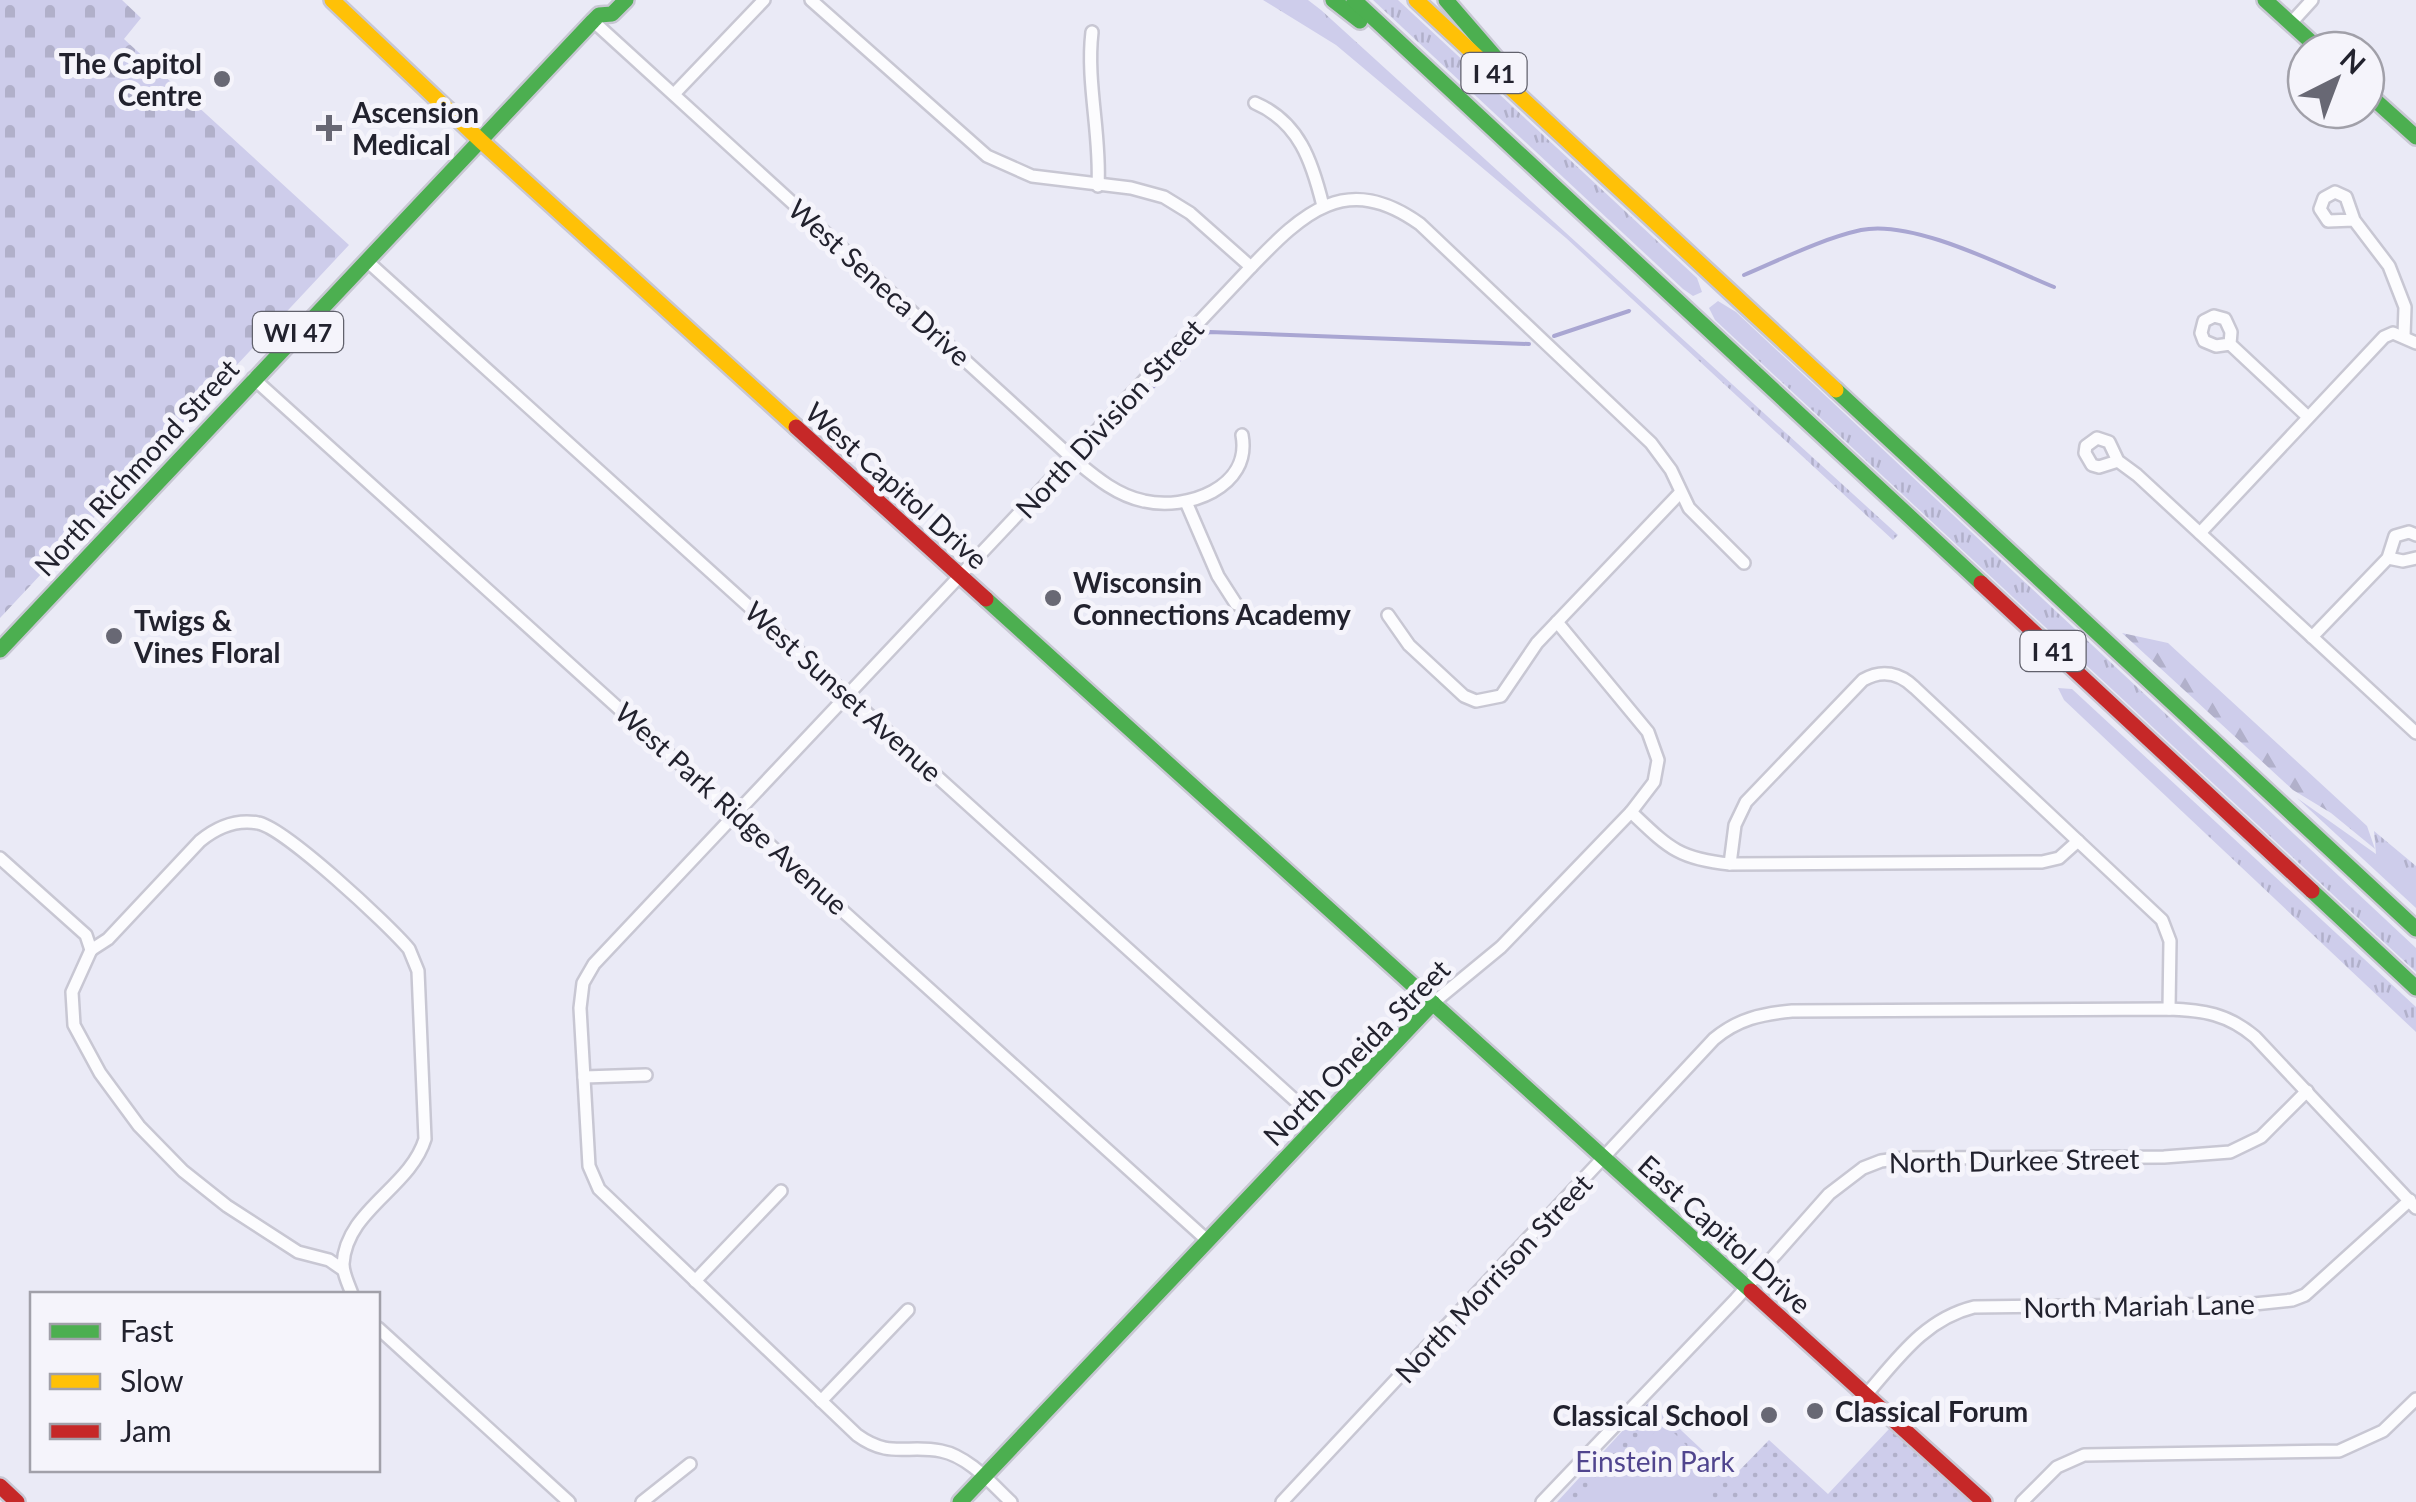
<svg xmlns="http://www.w3.org/2000/svg" width="2416" height="1502" font-family="Lato,sans-serif">
	<style>
		.grass { fill: url(#grass-tufts) }
		.forest { fill: url(#forest-firs) }
		.cemetery { fill: url(#cemetery-stones) }
		.park { fill: url(#park-dots) }
		.pitch { fill: #cecdeb }
		.lines { fill: none; stroke-linecap: round; stroke-linejoin: round }
		.stream { stroke: #a9a6d2; stroke-width: 4 }
		.street-casing { stroke: #c8c7d3; stroke-width: 16 }
		.fast-casing { stroke: #c8c7d3; stroke-width: 20 }
		.slow-casing { stroke: #c8c7d3; stroke-width: 20 }
		.jam-casing { stroke: #c8c7d3; stroke-width: 20 }
		.street { stroke: #fcfcfe; stroke-width: 11 }
		.fast { stroke: #4caf50; stroke-width: 15 }
		.slow { stroke: #ffc107; stroke-width: 15 }
		.jam { stroke: #c62828; stroke-width: 15 }
		.poi-dot { fill: #686874; stroke: #f5f4fb; stroke-width: 4 }
		.labels { text-anchor: middle; dominant-baseline: central; stroke-width: 10; stroke-linejoin: round; paint-order: stroke }
		.shield { fill: #f5f4fb; stroke: #61616c; stroke-width: 2.5 }
		.shield-label { font-size: 25px; font-weight: bold; fill: #22222e }
		.poi-label { font-size: 28px; font-weight: bold; fill: #22222e; stroke: #f5f4fb; text-anchor: start }
		.street-label { font-size: 28px; fill: #22222e; stroke: #f5f4fb }
		.park-label { font-size: 28px; fill: #50458e; stroke: #f5f4fb }
	</style>
	<defs>
		<pattern id="grass-tufts" width="24" height="20" patternUnits="userSpaceOnUse" patternTransform="scale(2.5)"><rect width="24" height="20" fill="#cecdeb"/><path d="M3 7l-1-3M5 7V3M7 7l1-3M15 17l-1-3M17 17v-4M19 17l1-3" fill="none" stroke="#b1b0ca"/></pattern>
		<pattern id="forest-firs" width="22" height="20" patternUnits="userSpaceOnUse" patternTransform="scale(2.5)"><rect width="22" height="20" fill="#cecdeb"/><path d="M5 1l3.5 6h-7zM16 11l3.5 6h-7z" fill="#b1b0ca"/></pattern>
		<pattern id="cemetery-stones" width="16" height="16" patternUnits="userSpaceOnUse" patternTransform="scale(2.5)"><rect width="16" height="16" fill="#cecdeb"/><path d="M2 7V4a2 2 0 0 1 4 0v3zM10 15v-3a2 2 0 0 1 4 0v3z" fill="#b1b0ca"/></pattern>
		<pattern id="park-dots" width="8" height="8" patternUnits="userSpaceOnUse" patternTransform="scale(2.5)"><rect width="8" height="8" fill="#cecdeb"/><path d="M2 2h.1M6 6h.1" fill="none" stroke="#b1b0ca" stroke-width="1.8" stroke-linecap="round"/></pattern>
	</defs>
	<rect width="100%" height="100%" fill="#eaeaf6"/>
	<g class="grass">
		<path d="M1263 0H1308L1321 10 1898 535 1893 540 1566 238 1336 45Z"/>
		<path d="M1373 0H1398L1697 278 1702 292 1693 296 1683 289Z"/>
		<path d="M1718 301 1736 312 2416 948V972L1715 320 1709 308Z"/>
		<path d="M2058 688 2072 689 2416 1007V1032L2064 700Z"/>
		<path d="M2297 798 2376 854 2374 831 2416 866V908Z"/>
	</g>
	<path class="forest" d="M2122 633 2168 643 2367 826 2375 849 2331 813 2293 790Z"/>
	<path class="cemetery" d="M0 0H122L141 18 124 39 349 245 0 618Z"/>
	<path class="park" d="M1650 1401 1732 1478 1769 1440 1828 1494 1889 1429 1970 1502H1557Z"/>
	<path class="pitch" d="M1665 1424C1689 1448 1710 1465 1712 1502H1584L1585 1496 1619 1460Z"/>
	<g class="lines">
		<g class="stream">
			<path d="M1744 275C1782 259 1821 239 1861 230 1913 219 2005 267 2054 287"/>
			<path d="M1554 336 1629 311"/>
			<path d="M1086 456 1203 335 1210 332 1529 344"/>
		</g>
		<defs>
			<g id="street">
				<path d="M811 0 987 156 1032 176 1131 188 1164 197 1190 213 1251 267"/>
				<path d="M593 21 1071 457C1093 475 1115 495 1144 501 1186 511 1252 488 1242 435"/>
				<path d="M2291 23 2312 0"/>
				<path d="M1092 32C1086 83 1101 134 1098 186"/>
				<path d="M674 94 764 0"/>
				<path d="M1255 103C1299 122 1312 161 1323 206"/>
				<path d="M2354 220 2328 221 2320 209 2324 198 2335 192 2346 197 2354 220 2389 266 2405 307 2404 336"/>
				<path d="M367 261 1319 1122"/>
				<path d="M2230 344 2216 346 2204 341 2201 333 2204 321 2214 316 2225 319 2231 332 2230 344 2308 417"/>
				<path d="M253 378 1208 1241"/>
				<path d="M2118 461 2099 467 2092 465 2085 453 2086 446 2097 438 2109 442 2118 461 2137 475 2416 733"/>
				<path d="M1186 502 1218 576 1236 604"/>
				<path d="M2200 533 2384 337 2393 333 2416 343"/>
				<path d="M2388 558 2403 561 2416 558"/>
				<path d="M1388 615 1409 645 1464 696 1476 701 1501 696 1537 643 1680 493"/>
				<path d="M2312 637 2388 558 2395 536 2409 532 2416 535"/>
				<path d="M1631 812C1668 847 1678 859 1730 864L2042 862 2059 858 2078 841"/>
				<path d="M0 858 86 935 91 950"/>
				<path d="M1730 864 1735 825 1746 802 1863 680C1882 669 1900 673 1915 688L2162 920 2170 941 2169 1009"/>
				<path d="M91 950 108 939 200 841C217 827 236 819 258 823 284 827 389 925 409 949L418 971 425 1139C410 1188 346 1210 343 1264 343 1274 349 1285 352 1294"/>
				<path d="M91 950 72 992 74 1025 100 1073 139 1126 183 1171 227 1206 298 1252 329 1260 342 1269"/>
				<path d="M1433 1003 1501 947 1631 812 1654 782 1658 760 1648 732 1557 622"/>
				<path d="M584 1077 646 1075"/>
				<path d="M695 1281 781 1191"/>
				<path d="M378 1328 569 1502"/>
				<path d="M1866 1395C1898 1358 1925 1319 1974 1307L2254 1304 2292 1300 2305 1295 2410 1200"/>
				<path d="M821 1401 908 1310"/>
				<path d="M642 1502 690 1464"/>
				<path d="M1011 1502C992 1484 968 1456 941 1451 907 1444 890 1459 857 1435L599 1189 589 1166 580 1008 583 983 594 964 1251 267C1303 213 1346 171 1420 224L1651 443 1671 470 1689 508 1744 563"/>
				<path d="M1282 1502 1714 1039C1738 1019 1761 1014 1792 1011L2169 1009C2203 1010 2228 1014 2255 1037L2416 1208"/>
				<path d="M1542 1502 1736 1299 1829 1194 1863 1168 1881 1161 1904 1158 2164 1157 2230 1152 2261 1137 2307 1091"/>
				<path d="M2022 1502 2057 1467 2084 1455 2339 1451 2383 1431 2416 1399"/>
			</g>
			<g id="fast">
				<path d="M1333 0 1360 21"/>
				<path d="M1354 0 1981 583"/>
				<path d="M1446 0 1496 58"/>
				<path d="M2265 0 2320 50"/>
				<path d="M2366 92 2416 137"/>
				<path d="M1836 390 2416 929"/>
				<path d="M986 599 1751 1291"/>
				<path d="M0 650 593 21 599 15 612 14 626 0"/>
				<path d="M2312 891 2416 988"/>
				<path d="M960 1502 1433 1003"/>
			</g>
			<g id="slow">
				<path d="M332 0 481 141 796 427"/>
				<path d="M1416 0 1836 390"/>
			</g>
			<g id="jam">
				<path d="M796 427 986 599"/>
				<path d="M1981 583 2312 891"/>
				<path d="M1751 1291 1984 1502"/>
				<path d="M0 1486 17 1502"/>
			</g>
		</defs>
		<use href="#street" class="street-casing"/>
		<use href="#fast" class="fast-casing"/>
		<use href="#slow" class="slow-casing"/>
		<use href="#jam" class="jam-casing"/>
		<use href="#street" class="street"/>
		<use href="#fast" class="fast"/>
		<use href="#slow" class="slow"/>
		<use href="#jam" class="jam"/>
	</g>
	<g class="poi-dot">
		<circle cx="222" cy="79" r="10"/>
		<path d="M324 113h10v10h10v10h-10v10h-10v-10h-10v-10h10z"/>
		<circle cx="1053" cy="598" r="10"/>
		<circle cx="114" cy="636" r="10"/>
		<circle cx="1815" cy="1411" r="10"/>
		<circle cx="1769" cy="1415" r="10"/>
	</g>
	<g class="labels">
		<g class="shield">
			<rect x="1461.5" y="53" width="65" height="40" rx="8"/>
			<rect x="253" y="312" width="90" height="40" rx="8"/>
			<rect x="2020.5" y="631" width="65" height="40" rx="8"/>
		</g>
		<g class="shield-label">
			<text x="1494" y="73">I 41</text>
			<text x="298" y="332">WI 47</text>
			<text x="2053" y="651">I 41</text>
		</g>
		<g class="poi-label">
			<text x="202" y="63" text-anchor="end">The Capitol<tspan x="202" dy="32">Centre</tspan></text>
			<text x="352" y="112">Ascension<tspan x="352" dy="32">Medical</tspan></text>
			<text x="1073" y="582">Wisconsin<tspan x="1073" dy="32">Connections Academy</tspan></text>
			<text x="134" y="620">Twigs &amp;<tspan x="134" dy="32">Vines Floral</tspan></text>
			<text x="1835" y="1411">Classical Forum</text>
			<text x="1749" y="1415" text-anchor="end">Classical School</text>
		</g>
		<g class="street-label">
			<text transform="translate(880 282) rotate(42)">West Seneca Drive</text>
			<text transform="translate(1109 418) rotate(-47)">North Division Street</text>
			<text transform="translate(136 467) rotate(-47)">North Richmond Street</text>
			<text transform="translate(897 485) rotate(42)">West Capitol Drive</text>
			<text transform="translate(844 691) rotate(42)">West Sunset Avenue</text>
			<text transform="translate(732 808) rotate(42)">West Park Ridge Avenue</text>
			<text transform="translate(1356 1052) rotate(-45)">North Oneida Street</text>
			<text transform="translate(2014 1160) rotate(-1)">North Durkee Street</text>
			<text transform="translate(1725 1234) rotate(42)">East Capitol Drive</text>
			<text transform="translate(1493 1278) rotate(-47)">North Morrison Street</text>
			<text transform="translate(2139 1305) rotate(-1)">North Mariah Lane</text>
		</g>
		<g class="park-label">
			<text x="1655" y="1461">Einstein Park</text>
		</g>
	</g>
	<rect x="30" y="1292" width="350" height="180" fill="#f5f4fb" stroke="#a1a0a9" stroke-width="2.5"/>
	<rect x="50" y="1324" width="50" height="15" fill="#4caf50" stroke="#a1a0a9" stroke-width="2.5"/>
	<text x="120" y="1342" font-size="30" fill="#22222e">Fast</text>
	<rect x="50" y="1374" width="50" height="15" fill="#ffc107" stroke="#a1a0a9" stroke-width="2.5"/>
	<text x="120" y="1392" font-size="30" fill="#22222e">Slow</text>
	<rect x="50" y="1424" width="50" height="15" fill="#c62828" stroke="#a1a0a9" stroke-width="2.5"/>
	<text x="120" y="1442" font-size="30" fill="#22222e">Jam</text>
	<g transform="translate(2336 80) rotate(42)"><circle r="48" fill="#f5f4fb" stroke="#a1a0a9" stroke-width="2.5"/>
	<path d="M0-8L18 38L0 25L-18 38Z" fill="#686874"/>
	<text y="-15" font-size="28" font-weight="bold" text-anchor="middle" fill="#22222e">N</text>
	</g>
</svg>
